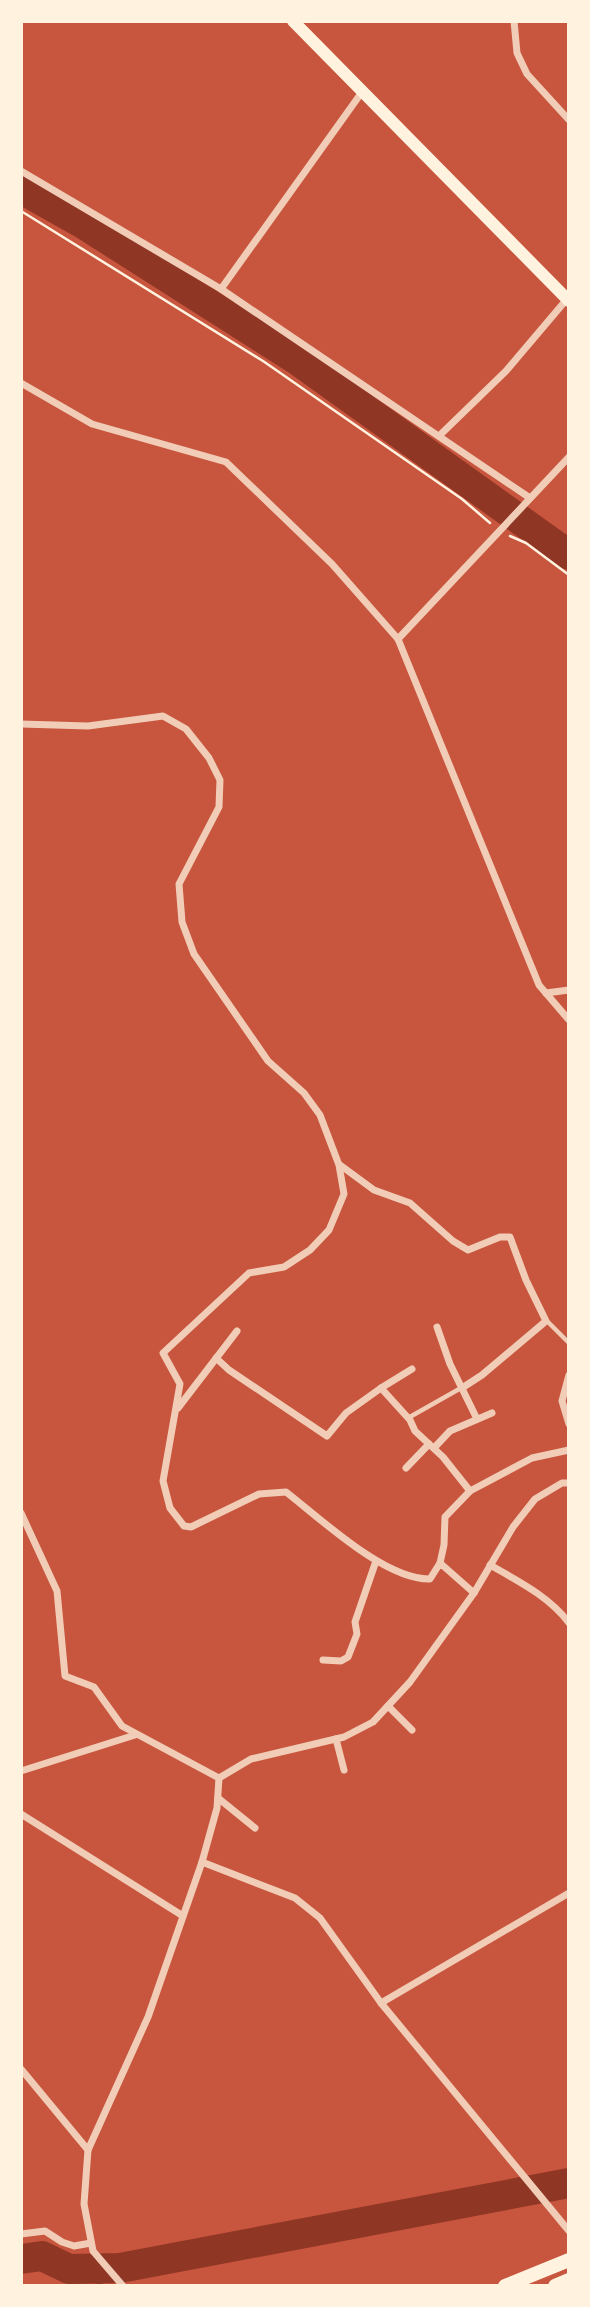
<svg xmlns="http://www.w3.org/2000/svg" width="590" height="2307" font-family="Jost,sans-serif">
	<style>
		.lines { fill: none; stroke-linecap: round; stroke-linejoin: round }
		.stream { stroke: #8f3625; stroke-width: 5 }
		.river { stroke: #8f3625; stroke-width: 30 }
		.path { stroke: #fff3e0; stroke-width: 2.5 }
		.service { stroke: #f1ccb7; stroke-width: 4.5 }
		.minor { stroke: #f1ccb7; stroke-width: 7 }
		.primary { stroke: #fff3e0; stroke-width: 12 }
		.trunk { stroke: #fff3e0; stroke-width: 14 }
	</style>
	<rect width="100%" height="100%" fill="#c8553d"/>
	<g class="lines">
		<path class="stream" d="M84 2269 102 2286"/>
		<g class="river">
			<path d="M21 189 85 225 297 360 569 555"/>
			<path d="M21 2259 42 2256 69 2269 120 2268 569 2183"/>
		</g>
		<g class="path">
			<path d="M21 211 263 361 462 499 490 523"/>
			<path d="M510 536 526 543 569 575"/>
		</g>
		<g class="service">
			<path d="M547 1321 569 1343"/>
			<path d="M408 1418 461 1388"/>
		</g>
		<g class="minor">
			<path d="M514 21 517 53 527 74 569 120"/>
			<path d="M21 171 221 289 530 498"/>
			<path d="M221 289 362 92"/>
			<path d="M21 383 92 424 226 462 332 564 398 639 539 985 569 1020"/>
			<path d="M439 436 506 371 567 299"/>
			<path d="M398 639 569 457"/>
			<path d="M21 724 88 726 163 716 186 729 209 758 220 780 219 807 179 884 182 922 194 954 268 1061 304 1093 320 1115 339 1165 344 1194 329 1230 310 1250 284 1267 249 1273 163 1353 180 1384 163 1481 170 1508 184 1526 191 1527 259 1494 286 1492C321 1519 385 1580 430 1579L440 1563 474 1593"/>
			<path d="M546 993 569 990"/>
			<path d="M340 1165 374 1190 410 1203 453 1241 468 1250 500 1237H510L526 1280 546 1321 482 1375 462 1388"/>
			<path d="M437 1327 450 1364 477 1419"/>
			<path d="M216 1358 229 1370 327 1436 346 1413 381 1388"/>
			<path d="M412 1369 381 1388 410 1420 415 1431 443 1457 470 1491"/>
			<path d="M569 1375 562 1401 569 1424"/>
			<path d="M178 1408 237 1331"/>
			<path d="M434 1448 450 1431 492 1413"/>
			<path d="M406 1468 429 1444"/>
			<path d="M21 1513 57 1591 65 1676 94 1687 122 1726 219 1778"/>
			<path d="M440 1563 444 1545 445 1517 470 1491 532 1458 569 1450"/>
			<path d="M490 1565C518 1581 550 1597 569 1623"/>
			<path d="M323 1660 341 1661 348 1657 357 1634 355 1622 376 1561"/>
			<path d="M388 1706 412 1730"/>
			<path d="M336 1739 344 1770"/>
			<path d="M21 1771 135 1735"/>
			<path d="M219 1778 251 1759 344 1737 373 1722 410 1682 474 1593 513 1527 535 1499 562 1483H569"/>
			<path d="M218 1798 255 1828"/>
			<path d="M21 1814 183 1916"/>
			<path d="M202 1862 295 1898 320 1918 381 2003 569 2231"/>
			<path d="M381 2003 569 1893"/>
			<path d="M21 2069 88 2150"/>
			<path d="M21 2234 45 2231 62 2242 74 2246 91 2243"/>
			<path d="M123 2286 93 2251 84 2204 88 2150 148 2017 202 1862 217 1808 219 1778"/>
		</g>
		<path class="primary" d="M293 21 569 301"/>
		<g class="trunk">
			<path d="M505 2286 569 2260"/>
			<path d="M555 2286 569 2280"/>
		</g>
	</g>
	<rect width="590" height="2307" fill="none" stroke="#fff3e0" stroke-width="46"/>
</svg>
